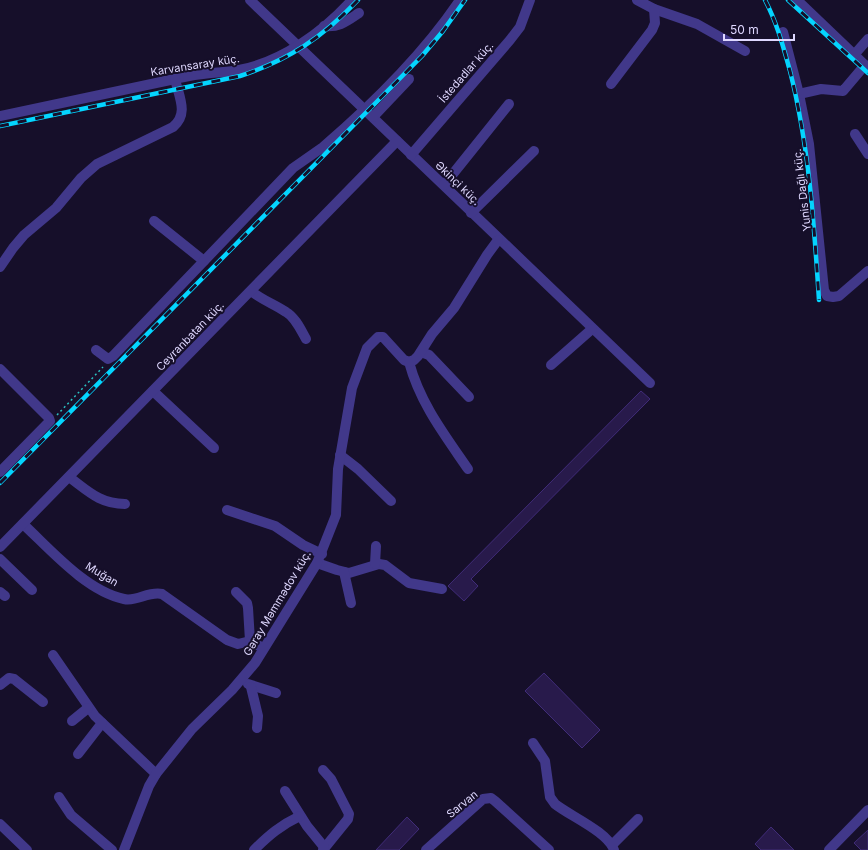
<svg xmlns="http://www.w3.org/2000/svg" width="868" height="850" font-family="Inter,sans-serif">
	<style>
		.building { fill: #281a4b; stroke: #402c78 }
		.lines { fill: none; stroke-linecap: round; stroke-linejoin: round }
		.path { stroke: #2bbfc0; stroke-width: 1.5; stroke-dasharray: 2 3; stroke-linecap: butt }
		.minor { stroke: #41388a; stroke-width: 10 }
		.rail-casing { stroke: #04d5ff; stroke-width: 4.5 }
		.rail { stroke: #160f2a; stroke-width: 3; stroke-dasharray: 9; stroke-linecap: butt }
		.labels { text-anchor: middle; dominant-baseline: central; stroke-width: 4; stroke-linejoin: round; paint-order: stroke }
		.street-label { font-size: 11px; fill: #dfd8ff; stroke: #160f2a }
	</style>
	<rect width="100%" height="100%" fill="#160f2a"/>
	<g class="building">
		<path d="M641 391 650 399 471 579 478 586 464 601 448 586Z"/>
		<path d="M544 673 600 730 582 748 525 691Z"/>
		<path d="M407 817 419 829 399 850H376Z"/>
		<path d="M771 827 794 850H761L755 844Z"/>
		<path d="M868 830V850H861L854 843Z"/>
	</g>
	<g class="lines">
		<path class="path" d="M57 415 103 367"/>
		<g class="minor">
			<path d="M250 0 650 383"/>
			<path d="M637 0 654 9 697 24 745 51"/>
			<path d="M797 0 868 68"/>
			<path d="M324 26C339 28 347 21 359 13"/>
			<path d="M783 32 799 94 809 144 824 290 827 296 833 297 839 296 868 271"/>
			<path d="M854 55 868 39"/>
			<path d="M611 84 652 30 655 23 654 9"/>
			<path d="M799 94 821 89 843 91 865 65"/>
			<path d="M0 116 175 79C187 76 199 74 211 73 220 72 230 72 239 70 282 62 323 32 352 0"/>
			<path d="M373 117 409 79"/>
			<path d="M855 134 868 154"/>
			<path d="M411 155 510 40 520 27 530 0"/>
			<path d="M444 185 509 104"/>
			<path d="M471 213 534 151"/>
			<path d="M154 221 204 261"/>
			<path d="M0 267 13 248 24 235 56 208 81 178 97 164 173 127C189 114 179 97 175 79"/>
			<path d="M251 291C262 300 274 304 286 312 295 317 301 330 306 339"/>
			<path d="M96 350 108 359 113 356 293 168C303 161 313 154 323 147 373 104 423 55 460 0"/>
			<path d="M421 352 429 355 469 397"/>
			<path d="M409 362C420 403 444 434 468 469"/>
			<path d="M551 365 592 329"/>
			<path d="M0 369 49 418 50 421 0 472"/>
			<path d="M153 391 214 448"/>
			<path d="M340 455 358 469 391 501"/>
			<path d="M69 477C88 491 100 504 125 504"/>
			<path d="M227 510 275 526 303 545 322 554"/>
			<path d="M23 524C50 549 86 591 124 599 137 602 148 591 162 594L227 640 238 644 250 641 263 648"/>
			<path d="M0 547 397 141"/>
			<path d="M0 559 32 590"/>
			<path d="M317 563 337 570 349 573 379 564 385 565 409 583 442 589"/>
			<path d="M375 564 376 546"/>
			<path d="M344 572 351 603"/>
			<path d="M0 592 5 596"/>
			<path d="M236 592 247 603 248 608 250 641"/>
			<path d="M53 655 95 716 156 774"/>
			<path d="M248 684 276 693"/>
			<path d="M0 685 9 678 14 679 43 702"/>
			<path d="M251 687 258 716 257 728"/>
			<path d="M72 721 88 708"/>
			<path d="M533 743 545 761 550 797 555 804C570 816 608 832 614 850"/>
			<path d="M78 754 102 723"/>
			<path d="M323 770 331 779 349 814 348 819 323 850"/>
			<path d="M285 791 307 826 324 847"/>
			<path d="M59 797 71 815 112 850"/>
			<path d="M0 824 27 850"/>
			<path d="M612 845 638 819"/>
			<path d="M124 850 149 786 156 774 192 729 232 690 255 663 317 563 336 515 338 469 352 388 367 348 378 337H383L404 360 409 362 414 360 418 356 432 334 454 308 487 255 498 240"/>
			<path d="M254 850C269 835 281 825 300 816"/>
			<path d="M426 850 483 799 491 798 495 801 549 850"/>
			<path d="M829 850 868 810"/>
		</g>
		<defs>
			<g id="rail">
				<path d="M765 0C777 23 783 46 790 71 809 146 814 223 819 300"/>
				<path d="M788 0 868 73"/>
				<path d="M0 126 240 76C289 60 323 37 358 0"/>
				<path d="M0 483 422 56 443 31 465 0"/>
			</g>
		</defs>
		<use href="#rail" class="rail-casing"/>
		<use href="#rail" class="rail"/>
	</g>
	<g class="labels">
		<g class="street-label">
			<text transform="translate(195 65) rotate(-9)">Karvansaray küç.</text>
			<text transform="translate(466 72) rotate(-49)">İstedadlar küç.</text>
			<text transform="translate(458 183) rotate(44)">Əkinçi küç.</text>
			<text transform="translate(802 190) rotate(-97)">Yunis Dağlı küç.</text>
			<text transform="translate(190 336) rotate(-46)">Ceyranbatan küç.</text>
			<text transform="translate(102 574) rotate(31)">Muğan</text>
			<text transform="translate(277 603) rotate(-59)">Gəray Məmmədov küç.</text>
			<text transform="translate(462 804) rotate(-39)">Sarvan</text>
		</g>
	</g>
	<path d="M724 34v6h70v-6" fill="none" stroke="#dfd8ff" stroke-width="2"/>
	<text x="730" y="34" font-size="12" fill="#dfd8ff" stroke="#160f2a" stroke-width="3" paint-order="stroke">50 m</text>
</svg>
